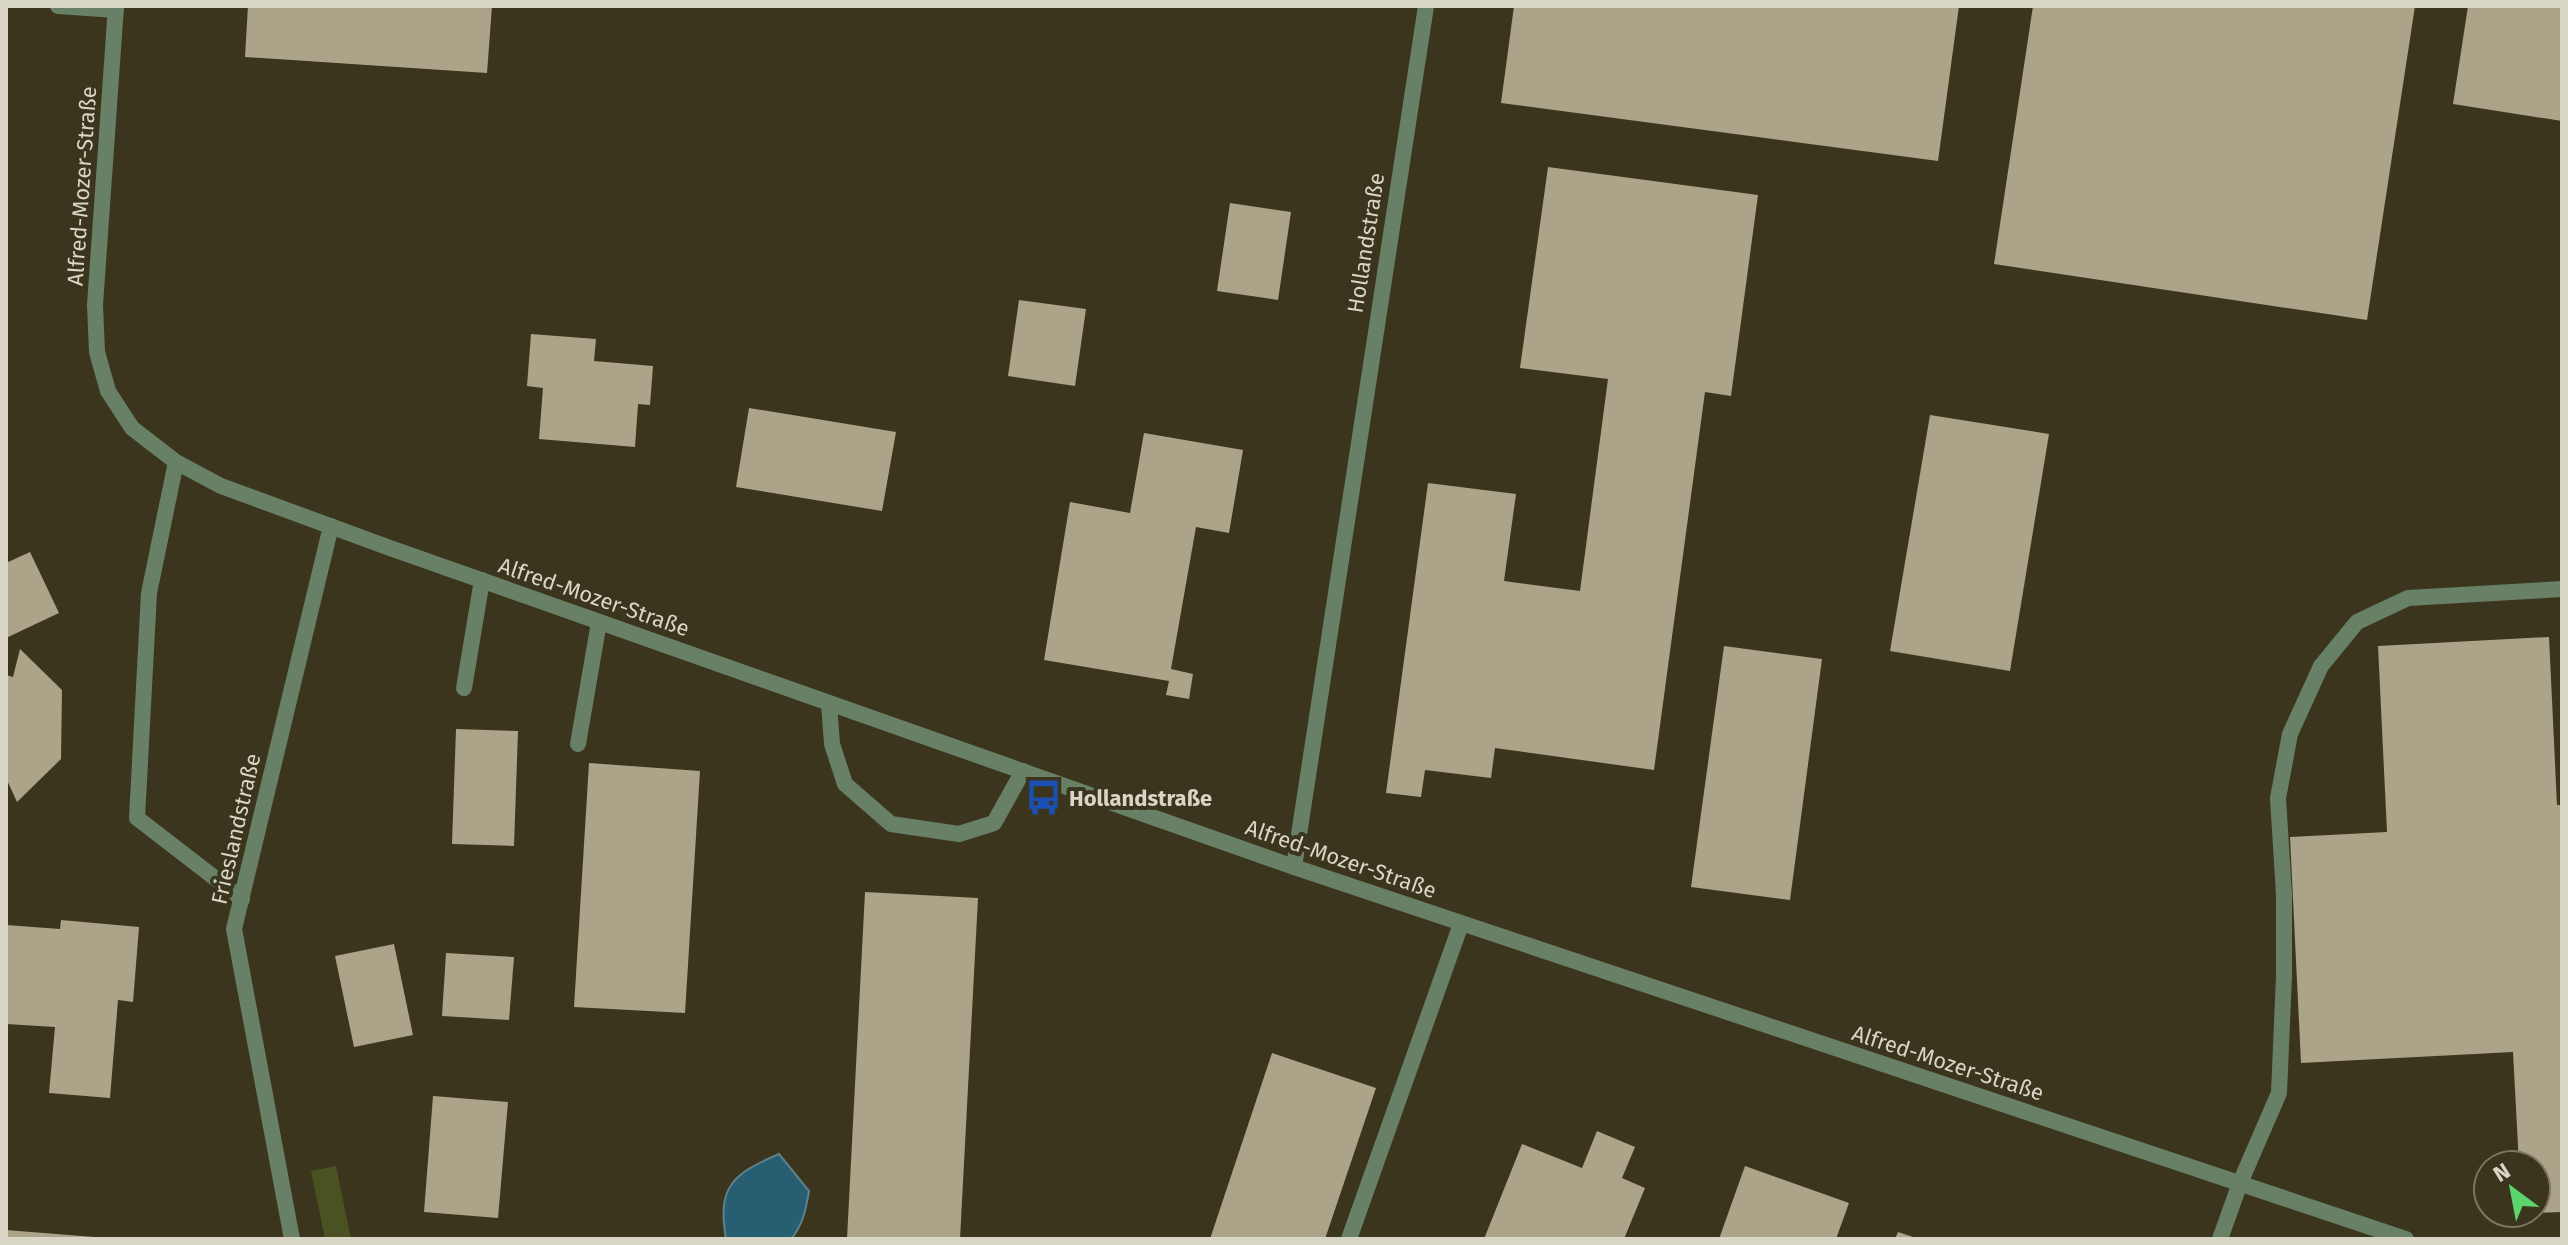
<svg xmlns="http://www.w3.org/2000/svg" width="2568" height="1245" font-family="'Fira Sans',sans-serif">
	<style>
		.green { fill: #4a5221 }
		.water { fill: #275e71; stroke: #5c828b; stroke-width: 2 }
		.building { fill: #aba489 }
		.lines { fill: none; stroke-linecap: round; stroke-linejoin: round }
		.lane { stroke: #678066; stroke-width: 16 }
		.street { stroke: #678066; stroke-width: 16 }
		.labels { text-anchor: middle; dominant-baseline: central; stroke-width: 8; stroke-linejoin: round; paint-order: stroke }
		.street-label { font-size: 22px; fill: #d9d5c7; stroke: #3c351d }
		.poi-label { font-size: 22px; font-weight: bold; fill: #d9d5c7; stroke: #3c351d; text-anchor: start }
	</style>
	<rect width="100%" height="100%" fill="#3c351d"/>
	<path class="green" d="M336 1166 351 1239H325L311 1171Z"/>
	<path class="water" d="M779 1154 809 1191C806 1209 803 1225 791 1239H726C717 1187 732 1174 779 1154Z"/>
	<g class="building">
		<path d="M248 6H492L487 73 245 57Z"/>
		<path d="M1514 6H1959L1938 161 1501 103Z"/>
		<path d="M2033 6H2415L2367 320 1994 264Z"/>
		<path d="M2468 6H2562V121L2453 104Z"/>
		<path d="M1548 167 1758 195 1731 396 1705 392 1654 770 1495 748 1491 778 1425 770 1421 797 1386 793 1428 483 1516 494 1504 581 1580 591 1608 379 1520 368Z"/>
		<path d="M1230 203 1291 212 1278 300 1217 291Z"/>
		<path d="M1019 300 1086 309 1075 386 1008 376Z"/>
		<path d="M531 334 596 339 594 361 653 366 650 405 638 404 635 447 539 439 543 388 527 386Z"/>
		<path d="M749 408 896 432 882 511 736 487Z"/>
		<path d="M1930 415 2049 434 2010 671 1890 651Z"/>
		<path d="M1144 433 1243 450 1229 533 1196 527 1171 669 1193 674 1189 699 1166 695 1169 681 1044 660 1070 502 1130 513Z"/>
		<path d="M30 552 59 613 6 638V563Z"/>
		<path d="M2549 637 2557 805H2562V1212L2536 1213V1165H2519L2513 1052 2301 1063 2290 837 2387 832 2378 646Z"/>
		<path d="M1724 646 1822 659 1790 900 1691 887Z"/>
		<path d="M20 649 62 690 61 759 17 802 6 778V675L13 677Z"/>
		<path d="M456 729 518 731 514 846 452 844Z"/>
		<path d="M589 763 700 771 685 1013 574 1007Z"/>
		<path d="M865 892 978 898 960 1239H847Z"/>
		<path d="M61 920 139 927 133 1002 118 1000 110 1098 49 1093 55 1027 6 1024V925L60 929Z"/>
		<path d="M394 944 413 1035 354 1047 335 956Z"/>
		<path d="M446 953 514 957 509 1020 442 1016Z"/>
		<path d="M1272 1053 1376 1088 1325 1239H1210Z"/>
		<path d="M433 1096 508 1102 498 1218 424 1212Z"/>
		<path d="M1597 1131 1635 1147 1622 1178 1645 1188 1624 1239H1484L1522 1144 1582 1168Z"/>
		<path d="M1745 1166 1849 1203 1836 1239H1719Z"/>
		<path d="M6 1230 94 1237V1239H6Z"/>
		<path d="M1898 1232 1916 1238V1239H1895Z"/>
	</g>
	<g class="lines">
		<g class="lane">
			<path d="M176 462 149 593 137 818 242 899"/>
			<path d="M464 688 482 580"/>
			<path d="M829 703 832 744 845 784 891 824 959 834 994 823 1023 771"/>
			<path d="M578 744 599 622"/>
			<path d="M2240 1183 2279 1093 2284 976V895L2278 798 2290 734 2321 666 2357 622 2408 598 2562 589"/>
		</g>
		<g class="street">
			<path d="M58 6 116 10"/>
			<path d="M116 6 95 305 97 352 108 391 132 428 176 462 221 486 390 548 1294 867 2406 1239"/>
			<path d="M1294 867 1426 6"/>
			<path d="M292 1239 234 929 331 526"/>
			<path d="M1349 1239 1461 924"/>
			<path d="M2220 1239 2240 1183"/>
		</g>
	</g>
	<defs>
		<symbol id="bus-bare" viewBox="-9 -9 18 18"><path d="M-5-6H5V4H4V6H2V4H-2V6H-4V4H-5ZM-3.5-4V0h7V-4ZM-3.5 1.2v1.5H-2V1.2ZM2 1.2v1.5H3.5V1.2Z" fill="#1a4fb4" stroke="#3c351d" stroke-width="2.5" paint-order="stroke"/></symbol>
	</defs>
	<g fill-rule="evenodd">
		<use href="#bus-bare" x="1018" y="772" width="51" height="51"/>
	</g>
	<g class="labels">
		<g class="street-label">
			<text transform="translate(82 186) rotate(-86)">Alfred-Mozer-Straße</text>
			<text transform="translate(1366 243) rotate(-81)">Hollandstraße</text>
			<text transform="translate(594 597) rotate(19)">Alfred-Mozer-Straße</text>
			<text transform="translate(236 829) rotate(-77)">Frieslandstraße</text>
			<text transform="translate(1341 859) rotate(19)">Alfred-Mozer-Straße</text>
			<text transform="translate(1948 1063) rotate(18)">Alfred-Mozer-Straße</text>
		</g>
		<g class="poi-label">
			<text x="1069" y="798">Hollandstraße</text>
		</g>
	</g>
	<rect width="2568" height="1245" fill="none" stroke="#d9d5c7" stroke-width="16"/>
	<g transform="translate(2512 1189) rotate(328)"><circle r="38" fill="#3c351d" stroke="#7b7561" stroke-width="2"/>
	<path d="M0-6L14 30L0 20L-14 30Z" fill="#5cd56d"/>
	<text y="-12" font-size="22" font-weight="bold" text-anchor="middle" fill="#d9d5c7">N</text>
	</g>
</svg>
